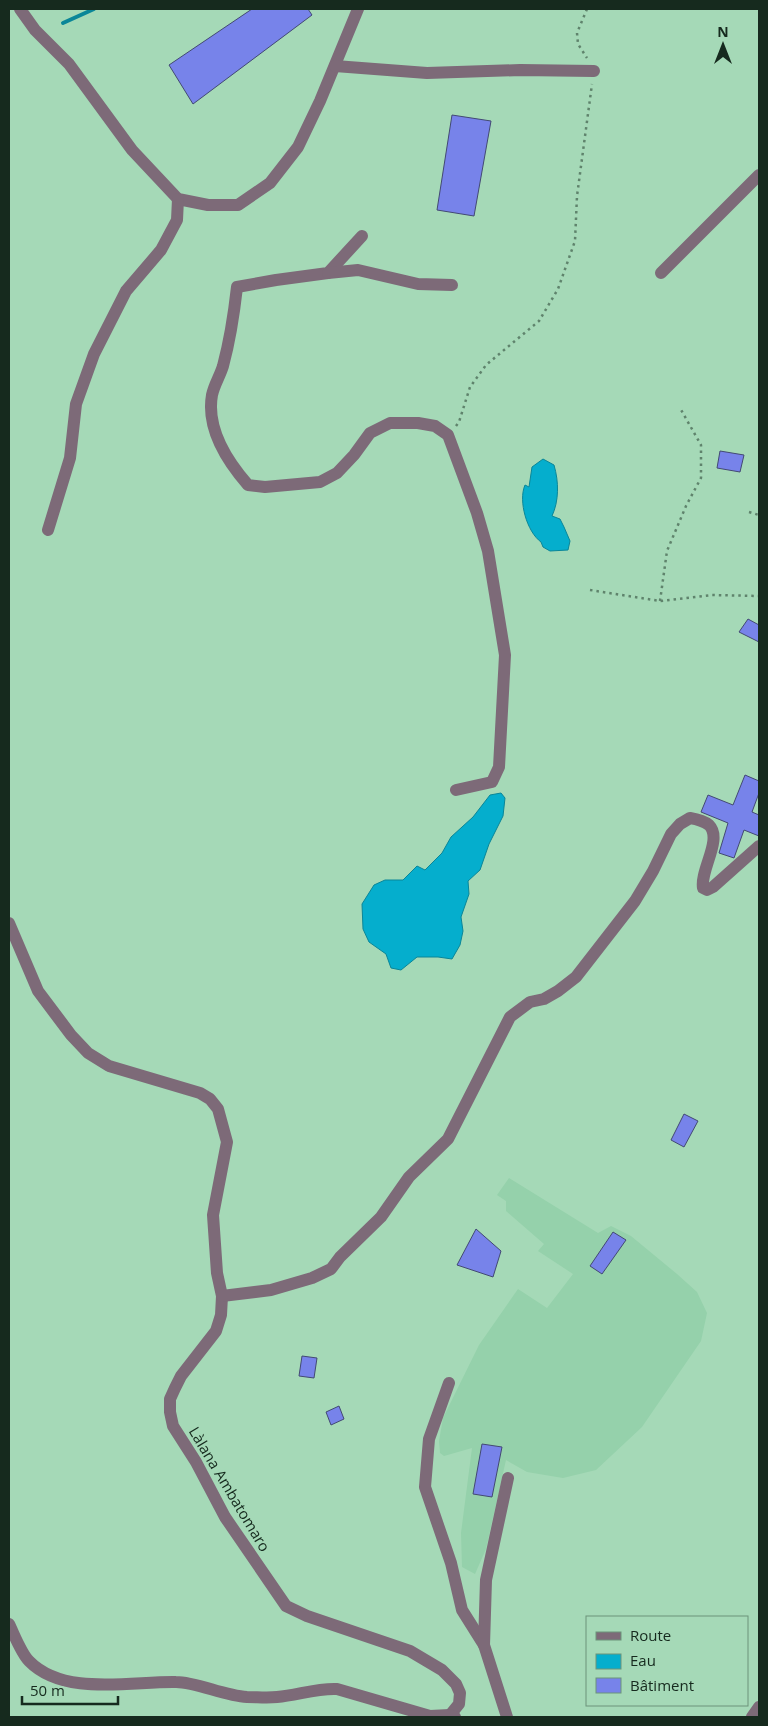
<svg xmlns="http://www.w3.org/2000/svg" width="768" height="1726" font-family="'Open Sans',sans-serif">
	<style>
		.built { fill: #95d1ab }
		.water { fill: #05aecd; stroke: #0a8698 }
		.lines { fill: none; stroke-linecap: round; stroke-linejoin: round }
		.stream { stroke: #0a8698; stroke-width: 4 }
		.building { fill: #7783ea; stroke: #434973 }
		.path { stroke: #5f836c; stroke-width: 2.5; stroke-dasharray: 2.5 4; stroke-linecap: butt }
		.minor { stroke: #7d6a78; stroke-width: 12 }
		.labels { text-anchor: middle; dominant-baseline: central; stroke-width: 4; stroke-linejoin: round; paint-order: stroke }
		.street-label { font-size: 15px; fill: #162a1e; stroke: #a5d9b7 }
	</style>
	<rect width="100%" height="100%" fill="#a5d9b7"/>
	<path class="built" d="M509 1178 598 1233 611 1226 631 1236 677 1274 697 1292 707 1313 701 1341 642 1427 596 1470 563 1478 527 1472 506 1460 486 1549 475 1574 462 1567 461 1533 472 1448 444 1456 440 1453 439 1441 443 1418 479 1345 518 1289 547 1308 573 1274 538 1251 544 1244 506 1211V1201L497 1195Z"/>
	<g class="water">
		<path d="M543 459 554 465C559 482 559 501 552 516L560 519 564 527 570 541 568 550 550 551 543 547 541 542C527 532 518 501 525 485L529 487 532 467Z"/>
		<path d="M501 793 505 798 503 816 489 844 480 870 468 881 469 894 461 917 463 931 460 945 452 959 438 957H417L401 970 391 968 386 954 369 942 363 929 362 904 374 885 385 880H403L417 866 425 870 442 853 451 837 473 817 490 795Z"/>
	</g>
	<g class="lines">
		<path class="stream" d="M63 23 94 9"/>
	</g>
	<g class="building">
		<path d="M252 9H308L312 15 193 104 169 65Z"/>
		<path d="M452 115 491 121 474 216 437 210Z"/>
		<path d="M720 451 744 455 740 472 717 468Z"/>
		<path d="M748 619 759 625V642L739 632Z"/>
		<path d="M745 775 759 781V793L752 812 759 815V836L744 830 734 858 719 853 728 823 701 812 708 795 733 805Z"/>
		<path d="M684 1114 698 1121 684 1147 671 1140Z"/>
		<path d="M476 1229 501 1251 493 1277 457 1265Z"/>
		<path d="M613 1232 626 1240 602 1274 590 1266Z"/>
		<path d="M302 1356 317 1358 314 1378 299 1376Z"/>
		<path d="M339 1406 344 1419 331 1425 326 1412Z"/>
		<path d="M482 1444 502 1447 492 1497 473 1494Z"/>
	</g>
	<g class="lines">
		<g class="path">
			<path d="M587 9 577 33 578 44 587 58"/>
			<path d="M456 426 459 422 470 387 486 365 539 321 558 289 575 241 577 196 592 84"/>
			<path d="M749 512 759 515"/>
			<path d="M590 590 660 601 712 595 759 596"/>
			<path d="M660 601 667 551 686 506 701 478V445L680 408"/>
		</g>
		<g class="minor">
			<path d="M20 9 35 30 69 64 132 150 178 199 208 205H238L270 183 298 147 320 101 358 9"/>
			<path d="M335 66 427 73 520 70 594 71"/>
			<path d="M362 236 328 273 276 280 237 287C234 314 230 340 223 366 220 376 214 385 212 395 206 429 227 461 248 485L265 487 320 482 337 473 354 455 370 433 390 423H418L435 426 448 435 477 513 488 551 505 655 499 767 492 782 456 790"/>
			<path d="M328 273 358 270 418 284 452 285"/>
			<path d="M661 273 759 175"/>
			<path d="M48 530 70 458 76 404 94 354 126 291 161 250 177 220 178 199"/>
			<path d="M9 923 38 991 71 1035 88 1053 109 1066 200 1093 210 1099 218 1109 227 1142 213 1215 217 1273 222 1296 221 1315 216 1331 181 1376 175 1388 170 1399V1412L173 1426 196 1462 225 1517 286 1606 307 1616 410 1651 442 1670 456 1684 460 1693 459 1704 450 1715"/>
			<path d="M222 1296 271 1290 312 1278 331 1269 340 1257 381 1217 409 1177 448 1139 510 1017 530 1002 544 999 558 991 576 977 635 901 653 871 671 834 680 824 690 818C696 819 704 821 709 825 723 839 700 870 703 888L707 890 713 887 759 846"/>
			<path d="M449 1383 429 1439 425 1487 451 1563 462 1610 484 1645"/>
			<path d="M9 1624C14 1634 21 1653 29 1661 64 1697 132 1681 176 1682 197 1682 224 1696 247 1697 257 1697 267 1698 277 1697 298 1695 317 1688 337 1689L430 1716 450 1715 455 1717"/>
			<path d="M507 1717 484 1645 486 1580 508 1478"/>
			<path d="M752 1717 759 1707"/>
		</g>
	</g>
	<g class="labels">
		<g class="street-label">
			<text transform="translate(230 1489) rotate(59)">Làlana Ambatomaro</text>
		</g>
	</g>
	<rect width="768" height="1726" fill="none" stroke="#162a1e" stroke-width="20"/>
	<rect x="586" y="1616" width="162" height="90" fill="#a5d9b7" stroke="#6c937a"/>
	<rect x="596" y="1632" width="25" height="8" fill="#7d6a78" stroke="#6c937a"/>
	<text x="630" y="1641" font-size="15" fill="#162a1e">Route</text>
	<rect x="596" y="1654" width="25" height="15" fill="#05aecd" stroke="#6c937a"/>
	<text x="630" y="1666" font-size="15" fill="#162a1e">Eau</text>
	<rect x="596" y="1678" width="25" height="15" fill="#7783ea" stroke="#6c937a"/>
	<text x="630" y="1691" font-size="15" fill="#162a1e">Bâtiment</text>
	<g transform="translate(723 45)" stroke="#a5d9b7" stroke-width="4" paint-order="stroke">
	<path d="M0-4L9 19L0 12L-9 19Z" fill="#162a1e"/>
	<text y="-8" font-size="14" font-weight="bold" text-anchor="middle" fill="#162a1e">N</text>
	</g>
	<path d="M22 1696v8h96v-8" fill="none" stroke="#162a1e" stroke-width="2.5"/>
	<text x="30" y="1696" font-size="15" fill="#162a1e" stroke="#a5d9b7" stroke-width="4" paint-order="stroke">50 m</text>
</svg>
